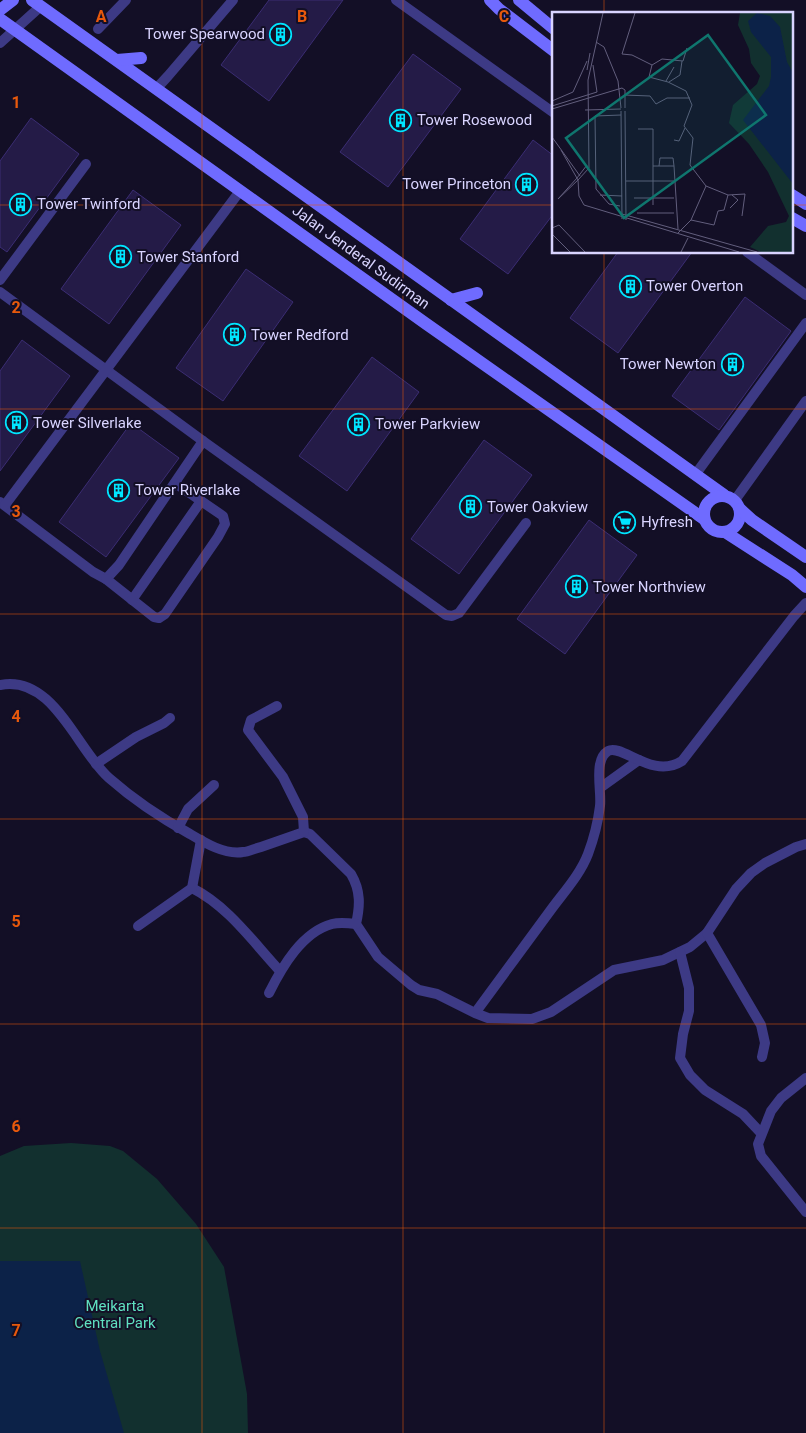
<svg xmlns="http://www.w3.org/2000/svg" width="806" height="1433" font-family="Roboto,sans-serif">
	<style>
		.green { fill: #12302f }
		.water { fill: #0c2248 }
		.building { fill: #241b47; stroke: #3b2d73 }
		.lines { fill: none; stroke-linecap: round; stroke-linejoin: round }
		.street { stroke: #3d3a85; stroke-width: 10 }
		.secondary { stroke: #6f6bff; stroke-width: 12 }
		.grid { fill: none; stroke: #e8590c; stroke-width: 1; stroke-opacity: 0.55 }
		.labels { text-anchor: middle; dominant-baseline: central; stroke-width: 4; stroke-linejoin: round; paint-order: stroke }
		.poi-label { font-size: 15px; fill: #d9d4ff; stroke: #130f26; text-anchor: start }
		.street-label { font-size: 15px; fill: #d9d4ff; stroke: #130f26 }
		.park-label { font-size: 15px; fill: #5fe0c0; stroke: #130f26 }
		.inset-road { fill: none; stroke: #625e7d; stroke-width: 1 }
		.view { fill: #0f766e; fill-opacity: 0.15; stroke: #0f766e; stroke-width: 2.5 }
		.inset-edge { fill: none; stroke: #d9d4ff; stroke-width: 2.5 }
		.grid-label { font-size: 16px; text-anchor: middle; font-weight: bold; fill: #e8590c; stroke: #130f26; stroke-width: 4; stroke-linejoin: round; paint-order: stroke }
	</style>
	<rect width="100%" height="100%" fill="#130f26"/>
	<path class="green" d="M71 1143 110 1146 123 1151 157 1179 196 1224 224 1267 247 1394 248 1433H0V1156L24 1146Z"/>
	<path class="water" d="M0 1261H80L100 1351 124 1433H0Z"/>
	<g class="building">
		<path d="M269 0H343L269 101 221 65Z"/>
		<path d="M413 54 461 89 388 187 340 152Z"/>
		<path d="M31 118 79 154 7 252 0 247V161Z"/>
		<path d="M533 140 554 156V213L508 274 460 239Z"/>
		<path d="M133 190 181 225 109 324 61 289Z"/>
		<path d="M618 252H692L618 353 570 318Z"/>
		<path d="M246 269 293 302 223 401 176 368Z"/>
		<path d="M745 297 791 331 719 430 672 396Z"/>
		<path d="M22 340 70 376 0 471V371Z"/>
		<path d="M372 357 419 392 347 491 299 456Z"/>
		<path d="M131 423 179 458 106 557 59 522Z"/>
		<path d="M484 440 532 475 459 574 411 539Z"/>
		<path d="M589 520 637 555 565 654 517 619Z"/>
	</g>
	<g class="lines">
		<g class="street">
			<path d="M396 0 554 113"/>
			<path d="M98 29 126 0"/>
			<path d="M0 43 41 6"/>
			<path d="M156 89 168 76 233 0"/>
			<path d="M747 252 806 295"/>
			<path d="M0 280 86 164"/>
			<path d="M0 292 203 441"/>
			<path d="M695 475 806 323"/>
			<path d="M735 500 806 401"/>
			<path d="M0 502 93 572 106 579 119 565 203 441 446 615 452 616 459 613 526 523"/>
			<path d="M5 505 240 191"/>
			<path d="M106 579 154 617 159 618 165 614 218 537 225 524 223 516 175 483"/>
			<path d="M132 600 201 501"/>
			<path d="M0 685C53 674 77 750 109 778 134 800 161 818 190 834 205 843 225 855 243 852 249 852 255 848 261 847 275 842 290 837 304 832L310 834 351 874C361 891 360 906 356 924L378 957 411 985 419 990 437 994 475 1013 488 1018 532 1019 551 1012 614 970 663 960 690 947 707 933 736 889 751 873 765 863 796 847 806 844"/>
			<path d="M277 706 251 720 248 730 283 777 303 817 304 832"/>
			<path d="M96 764 136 737 164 723 170 718"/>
			<path d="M600 788 639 760"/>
			<path d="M178 828 188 809 214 785"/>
			<path d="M192 888C228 906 253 942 280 971"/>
			<path d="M138 926 192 888 201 840"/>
			<path d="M707 933 761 1025 765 1043 762 1057"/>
			<path d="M680 952 689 988V1011L683 1034 680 1058 690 1075 705 1090 743 1114 761 1133"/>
			<path d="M269 993C282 967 302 932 332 924 340 922 348 923 356 924"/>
			<path d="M478 1009C502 976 526 944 550 911 563 893 580 875 588 854 594 838 598 822 600 806 602 792 593 760 608 751 622 743 652 780 682 761L794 616 806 603"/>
			<path d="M806 1078 781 1098 771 1111 758 1144 761 1156 806 1212"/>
		</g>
		<g class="secondary">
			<path d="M32 0 724 495"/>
			<path d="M490 0 499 9 554 51"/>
			<path d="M519 0 554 29"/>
			<path d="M0 10 13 0"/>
			<path d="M0 19 425 323 704 519"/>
			<path d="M117 60 141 58"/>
			<path d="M792 195 806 204"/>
			<path d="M792 218 806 226"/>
			<path d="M451 300 477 293"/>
			<circle cx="722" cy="514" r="18"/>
			<path d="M740 509 752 520 806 557"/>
			<path d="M725 532 792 575 806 587"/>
		</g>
	</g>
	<path class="grid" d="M202 0V1433M403 0V1433M604 0V14M0 205H554M792 205H806M604 252V1433M0 409H806M0 614H806M0 819H806M0 1024H806M0 1228H806"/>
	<defs>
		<symbol id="building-ring" viewBox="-11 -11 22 22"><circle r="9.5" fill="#130f26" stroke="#00e5ff" stroke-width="1.5"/><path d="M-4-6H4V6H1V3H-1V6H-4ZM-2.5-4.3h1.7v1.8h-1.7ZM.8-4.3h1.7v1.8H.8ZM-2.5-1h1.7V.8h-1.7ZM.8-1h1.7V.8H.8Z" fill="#00e5ff"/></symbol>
		<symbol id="supermarket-ring" viewBox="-11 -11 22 22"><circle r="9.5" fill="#130f26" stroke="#00e5ff" stroke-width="1.5"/><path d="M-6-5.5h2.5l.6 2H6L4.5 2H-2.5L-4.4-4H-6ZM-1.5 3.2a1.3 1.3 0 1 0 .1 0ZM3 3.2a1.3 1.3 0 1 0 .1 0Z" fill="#00e5ff"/></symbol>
	</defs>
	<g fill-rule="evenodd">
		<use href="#building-ring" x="268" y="22" width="25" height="25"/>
		<use href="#building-ring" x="388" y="108" width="25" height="25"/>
		<use href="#building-ring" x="514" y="172" width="25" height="25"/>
		<use href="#building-ring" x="8" y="192" width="25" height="25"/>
		<use href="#building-ring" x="108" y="244" width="25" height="25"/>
		<use href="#building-ring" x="618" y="274" width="25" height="25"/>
		<use href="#building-ring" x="222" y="322" width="25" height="25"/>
		<use href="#building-ring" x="720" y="352" width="25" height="25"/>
		<use href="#building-ring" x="4" y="410" width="25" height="25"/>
		<use href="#building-ring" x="346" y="412" width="25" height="25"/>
		<use href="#building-ring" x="106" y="478" width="25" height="25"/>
		<use href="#building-ring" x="458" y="494" width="25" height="25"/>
		<use href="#supermarket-ring" x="612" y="510" width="25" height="25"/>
		<use href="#building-ring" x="564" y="574" width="25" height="25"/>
	</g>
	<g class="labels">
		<g class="poi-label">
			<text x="265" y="34" text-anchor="end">Tower Spearwood</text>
			<text x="417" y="120">Tower Rosewood</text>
			<text x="511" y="184" text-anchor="end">Tower Princeton</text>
			<text x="37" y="204">Tower Twinford</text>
			<text x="137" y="257">Tower Stanford</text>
			<text x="646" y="286">Tower Overton</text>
			<text x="251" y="335">Tower Redford</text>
			<text x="716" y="364" text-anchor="end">Tower Newton</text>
			<text x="33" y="423">Tower Silverlake</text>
			<text x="375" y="424">Tower Parkview</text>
			<text x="135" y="490">Tower Riverlake</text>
			<text x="487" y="507">Tower Oakview</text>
			<text x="641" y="522">Hyfresh</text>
			<text x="593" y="587">Tower Northview</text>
		</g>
		<g class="street-label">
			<text transform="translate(361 257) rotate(36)">Jalan Jenderal Sudirman</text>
		</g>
		<g class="park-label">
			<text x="115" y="1306">Meikarta<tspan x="115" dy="17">Central Park</tspan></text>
		</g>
	</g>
	<g transform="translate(552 12)">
		<rect width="241" height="241" fill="#130f26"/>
		<path d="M188 1H241V240H209L198 235 216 214 234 210 237 204 216 160 197 132 177 111 181 93 205 72 208 64 199 51 197 37 186 13Z" fill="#12302f"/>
		<path d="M205 1 218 4 228 15 235 50 241 61V172L191 108 217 74 219 65V45L199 20 196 9Z" fill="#0c2248"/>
		<path class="inset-road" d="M83 1 70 42 80 43 100 53 97 65 116 70 134 79 140 93 132 114 141 126 138 153 154 174 139 208 126 221M44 30 52 35 66 69 69 96M100 53 110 47 131 49 135 36M35 58 38 41M114 69 122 55M117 70 128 63 130 49M72 83 98 84 104 92 115 86H138M0 89 21 80 35 49M0 94 45 80 41 53M0 97 70 76 73 78V96M33 98 69 97M69 99 70 207M73 99 74 208M86 117H101V154H122L126 217M0 125 28 164M122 128 127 129 133 116M9 138 26 168 27 184 32 193 187 240M107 154 108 146H121L122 154M25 166 35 153M26 168 37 156 36 68 51 1M74 169H122M154 174 176 183 193 182 190 204M48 183 70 184M82 186H122M6 187 25 166M6 187 26 168M101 193V154M68 194 57 192 44 177 43 104 69 103M178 196 186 188 180 183M85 201H122M70 202 205 240M139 208 162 213 166 199 172 198 176 183M0 216 7 213 33 240M0 222 18 240M129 240 136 226"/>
		<path class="view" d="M156 23 214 103 72 206 14 126Z"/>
		<rect width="241" height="241" class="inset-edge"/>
	</g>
	<g class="grid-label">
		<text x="101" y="22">A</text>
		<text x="302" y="22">B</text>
		<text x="504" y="22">C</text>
		<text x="16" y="108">1</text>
		<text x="16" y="313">2</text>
		<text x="16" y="517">3</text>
		<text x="16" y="722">4</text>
		<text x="16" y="927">5</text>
		<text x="16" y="1132">6</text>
		<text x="16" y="1336">7</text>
	</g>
</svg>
